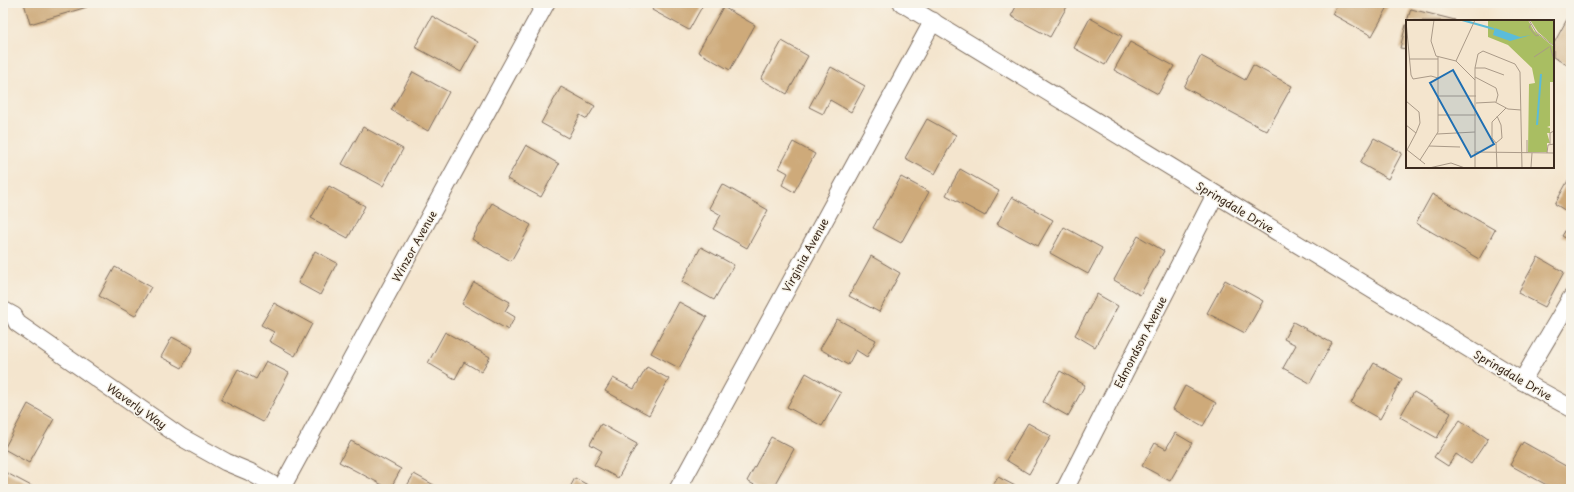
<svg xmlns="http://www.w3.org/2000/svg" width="1574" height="492" font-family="'Playpen Sans',sans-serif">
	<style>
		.building { fill: #ceaa7a }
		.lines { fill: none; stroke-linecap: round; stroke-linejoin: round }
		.minor-casing { stroke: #7c6b5c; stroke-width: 19 }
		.minor { stroke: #fff; stroke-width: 17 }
		.labels { text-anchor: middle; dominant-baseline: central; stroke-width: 3; stroke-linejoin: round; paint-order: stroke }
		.street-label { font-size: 11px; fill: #3b2a1e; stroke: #f7f3e8 }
		.inset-river { fill: none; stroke: #5bbcd9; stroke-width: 2 }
		.inset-road { fill: none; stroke: #aa9a88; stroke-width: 1 }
		.view { fill: #1f6fb2; fill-opacity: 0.15; stroke: #1f6fb2; stroke-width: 2 }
		.inset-edge { fill: none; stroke: #3b2a1e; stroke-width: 2 }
	</style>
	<rect width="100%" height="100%" fill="#f7f3e8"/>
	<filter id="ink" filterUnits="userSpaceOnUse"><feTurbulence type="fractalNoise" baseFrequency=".025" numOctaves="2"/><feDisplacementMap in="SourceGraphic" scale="8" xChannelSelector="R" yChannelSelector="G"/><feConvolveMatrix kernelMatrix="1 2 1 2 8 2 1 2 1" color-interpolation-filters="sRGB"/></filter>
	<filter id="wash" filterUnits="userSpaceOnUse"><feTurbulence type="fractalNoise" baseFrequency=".012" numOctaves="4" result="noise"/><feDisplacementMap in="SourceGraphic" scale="16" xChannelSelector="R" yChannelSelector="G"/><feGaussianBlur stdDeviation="0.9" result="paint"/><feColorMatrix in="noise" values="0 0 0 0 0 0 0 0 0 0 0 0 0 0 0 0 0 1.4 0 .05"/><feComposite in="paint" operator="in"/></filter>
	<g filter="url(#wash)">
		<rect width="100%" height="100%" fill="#f4e5ce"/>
		<g id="blocks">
			<g class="building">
				<path d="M24 3H86L87 7 30 24Z"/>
				<path d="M618 3H633L629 9Z"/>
				<path d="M656 3H704L689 30 652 10Z"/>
				<path d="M1018 3H1069L1050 37 1011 16Z"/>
				<path d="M1338 3H1386L1389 5 1372 36 1332 14Z"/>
				<path d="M723 7 755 25 730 70 698 52Z"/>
				<path d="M1411 9 1455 20V21H1407Z"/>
				<path d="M1571 12V62L1569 66 1553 57V45Z"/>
				<path d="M432 16 478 42 461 72 415 47Z"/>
				<path d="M1090 18 1122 36 1105 65 1074 48Z"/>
				<path d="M1406 25H1407V49L1400 48Z"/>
				<path d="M782 41 808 56 787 94 761 79Z"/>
				<path d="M1130 42 1174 66 1158 94 1114 70Z"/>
				<path d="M1201 56 1245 80 1253 65 1292 86 1267 131 1184 87Z"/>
				<path d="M831 67 865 86 851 112 830 100 823 114 809 107Z"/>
				<path d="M413 72 449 92 428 131 391 110Z"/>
				<path d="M561 87 595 106 587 119 580 115 568 138 541 123Z"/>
				<path d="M927 119 956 135 935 174 905 158Z"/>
				<path d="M363 127 403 149 383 186 342 164Z"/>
				<path d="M1374 138 1402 153 1388 179 1360 163Z"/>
				<path d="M793 142 815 154 794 192 782 185 788 173 779 168Z"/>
				<path d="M526 145 559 164 541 197 507 179Z"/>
				<path d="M960 169 999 191 985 216 946 195Z"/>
				<path d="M1571 175V214L1555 204Z"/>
				<path d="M901 177 929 192 901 243 873 228Z"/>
				<path d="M722 184 768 210 747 248 713 229 721 215 709 208Z"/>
				<path d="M329 186 365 206 348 238 311 218Z"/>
				<path d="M1432 194 1495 230 1479 259 1416 223Z"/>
				<path d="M1012 197 1053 220 1038 246 997 224Z"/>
				<path d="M492 203 531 225 511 261 472 239Z"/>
				<path d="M1571 221V241L1562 236Z"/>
				<path d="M1064 227 1102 248 1088 274 1050 253Z"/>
				<path d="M1138 236 1164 251 1140 295 1114 280Z"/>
				<path d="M701 247 734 265 714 300 682 282Z"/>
				<path d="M315 251 337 263 320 295 298 283Z"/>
				<path d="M871 256 900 273 879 312 849 296Z"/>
				<path d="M1538 257 1564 272 1545 307 1518 293Z"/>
				<path d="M115 267 151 287 135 316 99 296Z"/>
				<path d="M1225 280 1263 301 1245 333 1207 313Z"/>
				<path d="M474 282 510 302 505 311 515 317 508 330 462 304Z"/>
				<path d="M1097 294 1118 306 1095 347 1075 335Z"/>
				<path d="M679 302 707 317 679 368 651 353Z"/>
				<path d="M274 303 312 324 295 356 269 341 274 332 261 325Z"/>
				<path d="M837 319 876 340 867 357 856 350 848 365 820 349Z"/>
				<path d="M1293 322 1332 343 1310 383 1283 368 1296 345 1284 339Z"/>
				<path d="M445 332 490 357 481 372 464 362 455 379 428 363Z"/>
				<path d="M172 337 193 348 182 368 161 357Z"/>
				<path d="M266 361 289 373 263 422 221 400 238 369 256 379Z"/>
				<path d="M1374 363 1402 379 1380 419 1351 403Z"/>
				<path d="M647 367 669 379 649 415 605 391 613 378 634 389Z"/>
				<path d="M1060 371 1085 385 1068 416 1043 402Z"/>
				<path d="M806 373 841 393 822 426 787 407Z"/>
				<path d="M1185 386 1216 403 1203 426 1173 409Z"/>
				<path d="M1414 392 1451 413 1437 438 1400 417Z"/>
				<path d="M28 404 54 419 29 463 4 449Z"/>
				<path d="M1460 420 1488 439 1471 464 1456 454 1448 466 1434 457Z"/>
				<path d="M1028 423 1051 436 1029 474 1006 460Z"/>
				<path d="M601 424 637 444 618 478 594 465 602 451 590 444Z"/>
				<path d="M1175 433 1192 443 1170 481 1142 466 1155 443 1166 449Z"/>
				<path d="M771 437 794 449 772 489H762L747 481Z"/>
				<path d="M351 441 401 469 390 489 339 462Z"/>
				<path d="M1523 442 1571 469V486L1568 489H1554L1510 465Z"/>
				<path d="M3 471 37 489H3Z"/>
				<path d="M414 474 441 489H405Z"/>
				<path d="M998 477 1021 489H991Z"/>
				<path d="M575 478 595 489H569Z"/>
			</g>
		</g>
	</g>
	<g filter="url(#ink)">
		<use href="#blocks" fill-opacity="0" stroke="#7c6b5c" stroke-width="1"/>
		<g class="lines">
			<defs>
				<g id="minor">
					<path d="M902 3 1522 381 1571 408"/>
					<path d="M3 310 14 316 17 323 181 437 226 462 250 472 280 489"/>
					<path d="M1522 381 1571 298"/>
					<path d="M281 489 546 3"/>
					<path d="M678 489 933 21"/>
					<path d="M1065 489 1215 195"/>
				</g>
			</defs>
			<use href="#minor" class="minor-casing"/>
			<use href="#minor" class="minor"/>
		</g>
	</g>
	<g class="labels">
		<g class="street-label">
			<text transform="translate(1235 207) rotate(31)">Springdale Drive</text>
			<text transform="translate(414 246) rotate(-61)">Winzor Avenue</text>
			<text transform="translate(805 255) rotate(-61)">Virginia Avenue</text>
			<text transform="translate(1140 342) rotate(-63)">Edmondson Avenue</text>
			<text transform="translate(1513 375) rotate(30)">Springdale Drive</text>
			<text transform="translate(137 406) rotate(35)">Waverly Way</text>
		</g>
	</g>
	<g transform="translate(1406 20)">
		<rect width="148" height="148" fill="#f4e5ce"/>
		<path d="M82 0H122L128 11 148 27V62H144V106L141 107 144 108V113H141L144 123H141V132H122L123 64 129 63 126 48 102 25 82 17ZM124 0H147L148 26 132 12Z" fill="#a9be62"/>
		<path d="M89 8 114 17 125 15 104 21 87 15Z" fill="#5bbcd9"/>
		<path class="inset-river" d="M56 0 88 9M131 105 135 54"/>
		<path class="inset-road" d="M28 0 25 21 30 36 50 41 69 60M123 0 130 12 148 26M0 1 5 55 7 59 25 56 32 58M125 4 123 7 126 11 130 16 133 15M144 26 148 40M128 37 143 27M3 39H32M50 41 69 0M69 48H79L98 55M69 57 90 68 92 75 90 82M31 76H70M0 81 13 92 14 103 10 113M70 83 89 82 102 89 115 90M32 95H70M0 105 10 113 1 130M31 114 69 112M121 120V133M90 123 86 118V102L100 88M90 123 96 118 95 105 91 96M90 123 91 148M144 124V113L148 111M23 126 54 127M0 129 19 144M69 132 148 133M141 133 142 125 148 124M14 140 32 112V37M125 147 126 133M23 148 45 143 59 148M69 148V48L72 34 77 31 109 44 114 52 116 148"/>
		<path class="view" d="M47 50 88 124 65 137 24 63Z"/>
		<rect width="148" height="148" class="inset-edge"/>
	</g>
	<rect width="1574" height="492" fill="none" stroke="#f7f3e8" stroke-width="16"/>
</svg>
